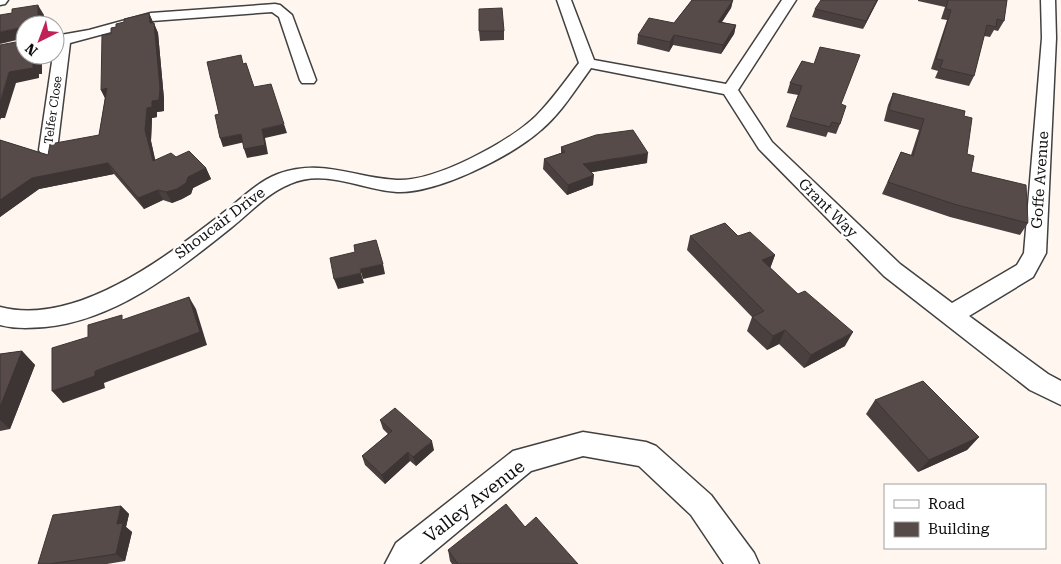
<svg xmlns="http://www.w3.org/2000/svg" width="1061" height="564" font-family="'Roboto Serif',serif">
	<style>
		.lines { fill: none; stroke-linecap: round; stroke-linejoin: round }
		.street-casing { stroke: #414141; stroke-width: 3 }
		.street { fill: #fff; fill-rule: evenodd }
		.wall { fill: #4b4040 }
		.shaded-wall { fill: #3d3434 }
		.building { fill: #574b4a; stroke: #3d3434 }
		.labels { text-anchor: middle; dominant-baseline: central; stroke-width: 5; stroke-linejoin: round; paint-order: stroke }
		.far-street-label { font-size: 12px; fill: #0e0e0e; stroke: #fff }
		.street-label { font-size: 15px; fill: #0e0e0e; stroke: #fff }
		.near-street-label { font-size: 18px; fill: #0e0e0e; stroke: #fff }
	</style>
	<rect width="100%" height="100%" fill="#fff7ef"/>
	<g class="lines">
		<defs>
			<g id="street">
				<path d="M0 0H8L5 4 0 5Z"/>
				<path d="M557 0H571L594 60 726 84 782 0H796L738 90 772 142 900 264 952 303 1017 265 1024 253 1042 38 1041 0H1055L1056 38 1046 253 1033 277 969 316 1048 374 1061 381V405L1030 390 884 276 759 149 724 94 591 68C575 90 561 113 541 130 512 156 437 194 397 192 362 190 325 168 290 184 267 193 251 212 232 227 178 270 117 320 45 327 30 328 15 329 0 325V307C76 327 166 257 223 213 241 199 257 182 278 174 323 158 354 178 397 180 435 182 509 142 536 116 552 100 565 81 579 63Z"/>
				<path d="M275 4 280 5 292 15 316 80 314 83H302L300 80 279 17 272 12 152 21 70 43 57 150 55 154 48 156 41 154 39 150 53 55H55V36L89 30 151 13Z"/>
				<path d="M583 432 646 442 656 446 711 495 754 553 759 564H724L691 515 639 466 583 456 531 471 419 564H385L396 543 513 451Z"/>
			</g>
		</defs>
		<use href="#street" class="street-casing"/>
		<use href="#street" class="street"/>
	</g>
	<g class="wall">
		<path d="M692 0H733L731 8 722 22 736 25 734 34 721 54 673 45 669 52 637 44 638 35 674 23Z"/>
		<path d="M878 0 863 29 812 17 815 9Z"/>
		<path d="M918 0H1007L1004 21 998 31 994 30 990 37 984 36 974 76 969 86 935 78 938 71 931 69 947 20 941 19 945 7 918 1Z"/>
		<path d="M149 13 158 33 164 99V111L157 112V117L152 118 151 141 155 160 176 157 206 168 211 179 193 188 191 194 182 199 172 203 163 200 144 209 114 174 39 189 0 217V140L48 155 99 135 105 98 101 90 111 34 116 27 124 22Z"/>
		<path d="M479 31H504V40L480 41Z"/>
		<path d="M802 61 841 104 840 124 836 134 828 132 826 137 786 127 798 95 787 93 790 83Z"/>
		<path d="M893 93 964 116 967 154 971 172 1028 223 1020 235 950 217 882 194 901 152 911 155 919 130 884 121 888 105Z"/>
		<path d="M561 147 647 163 591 172 593 185 567 195 543 169 544 159 561 153Z"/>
		<path d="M690 236H738L775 255 770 268 845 346 804 368 779 344 767 350 747 331 752 317 687 250Z"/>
		<path d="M22 351 35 365 10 429 0 431V354Z"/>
		<path d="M875 400 979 437 967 450 918 472 866 414Z"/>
		<path d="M380 420 434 450 416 466 410 461 385 484 365 465 362 456 388 434 383 429Z"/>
		<path d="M121 506 129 514 126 527 132 532 125 561 107 564H38Z"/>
		<path d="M525 527 578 564H452L450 561 448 550Z"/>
	</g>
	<g class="shaded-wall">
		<path d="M733 0 731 8 716 31 718 22Z"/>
		<path d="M877 0H878L863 29 866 21Z"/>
		<path d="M38 5 44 15 43 25H38Z"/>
		<path d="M149 13 153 23H150Z"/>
		<path d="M154 23 158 33 164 99V111L157 112V117L152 118 151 141 158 172 153 161 145 130 147 108 152 101Z"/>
		<path d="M736 25 734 34 721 54 723 45Z"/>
		<path d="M19 28 25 38 0 44V32Z"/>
		<path d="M674 35 673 45 669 52 670 42Z"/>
		<path d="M36 55H42V74H39V78L16 83 5 118H1L0 120V102L9 72Z"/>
		<path d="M107 88 106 100 101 90Z"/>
		<path d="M284 124 287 133 265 138 268 154 247 158 244 149 262 129Z"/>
		<path d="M241 134 245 142 223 147 220 138Z"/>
		<path d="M648 153 647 163 582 174 583 164Z"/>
		<path d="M108 163 114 174 39 189 0 217V200L32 178Z"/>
		<path d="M206 168 211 179 193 188 191 194 182 199 172 203 166 192 188 177Z"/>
		<path d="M594 175 593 185 567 195 568 185Z"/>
		<path d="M158 190 163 200 144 209 138 198Z"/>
		<path d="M775 255 770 269 762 260Z"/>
		<path d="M383 264 385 274 363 279 360 269Z"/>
		<path d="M361 273 364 283 338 289 334 279Z"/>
		<path d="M189 297 196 309 207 345 104 383 105 388 63 403 52 391 95 371Z"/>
		<path d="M785 330 779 344 767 350 773 336Z"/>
		<path d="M853 332 845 346 804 368 811 355Z"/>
		<path d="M22 351 35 365 10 429 0 420V407Z"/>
		<path d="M979 437 967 450 918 472 929 460Z"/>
		<path d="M432 441 434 450 416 466 413 457Z"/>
		<path d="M408 452 410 461 385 484 382 475Z"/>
		<path d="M121 506 129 514 126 527 132 532 125 561 116 554 117 524Z"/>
	</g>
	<g class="building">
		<path d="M692 0H733L718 22 736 25 723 45 674 35 670 42 638 35 649 18 674 23Z"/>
		<path d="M821 0H877L866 21 815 9Z"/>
		<path d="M948 0H1007L1004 21 997 19 996 27 987 25 974 76 940 68 943 60 936 59 951 10 946 9Z"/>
		<path d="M38 5V25H25V55H36V64H33V68L9 72 0 102V45L21 41V30L19 28 0 32V15L12 13V9Z"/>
		<path d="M502 8 504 31H479V9Z"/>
		<path d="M149 13 150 23H154L160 88 159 100 152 101V107L147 108 145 130 153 161 171 153 176 157 189 151 206 168 188 177 186 183 177 189 166 192 158 190 138 198 108 163 32 178 0 200V140L48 155 50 144 99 135 107 88 101 90 102 35 111 34V28L116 27V24L124 22V19Z"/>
		<path d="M820 47 860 55 841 104 846 106 840 124 832 122 830 127 790 117 802 86 790 83 802 61 814 64Z"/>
		<path d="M241 55 243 64 246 63 254 87 271 84 284 124 262 129 265 145 244 149 241 134 220 138 215 115 219 114 207 62Z"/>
		<path d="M893 93 965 111 964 116 972 118 967 154 974 156 971 172 1026 185 1028 223 957 205 888 182 901 152 913 156 924 119 889 110Z"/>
		<path d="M633 130 648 153 583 164 594 175 568 185 544 159 565 152 561 147 596 135Z"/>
		<path d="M725 223 738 236 750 232 775 255 762 260 798 294 805 291 853 332 811 355 785 330 773 336 752 317 764 311 690 236Z"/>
		<path d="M376 240 383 264 360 269 361 273 334 279 330 258 355 252 354 245Z"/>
		<path d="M189 297 200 332 95 371V376L52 391V348L88 337V325L122 315V320Z"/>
		<path d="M22 351 0 407V354Z"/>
		<path d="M923 381 979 437 929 460 875 400Z"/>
		<path d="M395 408 432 441 413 457 408 452 382 475 362 456 392 431 380 420Z"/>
		<path d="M506 504 525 527 536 517 578 564H458L448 550Z"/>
		<path d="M121 506 117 524 123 523 116 554 49 564H38L53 515Z"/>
	</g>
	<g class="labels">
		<g class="far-street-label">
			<text transform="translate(53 110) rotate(-82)">Telfer Close</text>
		</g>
		<g class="street-label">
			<text transform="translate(1040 180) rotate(-86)">Goffe Avenue</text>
			<text transform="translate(828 208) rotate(45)">Grant Way</text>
			<text transform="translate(220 223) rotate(-37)">Shoucair Drive</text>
		</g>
		<g class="near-street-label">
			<text transform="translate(474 501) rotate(-38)">Valley Avenue</text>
		</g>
	</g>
	<rect x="884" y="484" width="162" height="65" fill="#ffffff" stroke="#9f9f9f"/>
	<rect x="894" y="500" width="25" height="8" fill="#ffffff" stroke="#9f9f9f"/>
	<text x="928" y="509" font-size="15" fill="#0e0e0e">Road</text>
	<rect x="894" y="522" width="25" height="15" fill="#574b4a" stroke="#9f9f9f"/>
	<text x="928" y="534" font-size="15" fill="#0e0e0e">Building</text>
	<g transform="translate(40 40) rotate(222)"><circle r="24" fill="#ffffff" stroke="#9f9f9f"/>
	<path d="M0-4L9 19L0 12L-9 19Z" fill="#c12359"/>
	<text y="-8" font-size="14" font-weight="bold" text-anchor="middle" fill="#0e0e0e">N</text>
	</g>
</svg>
